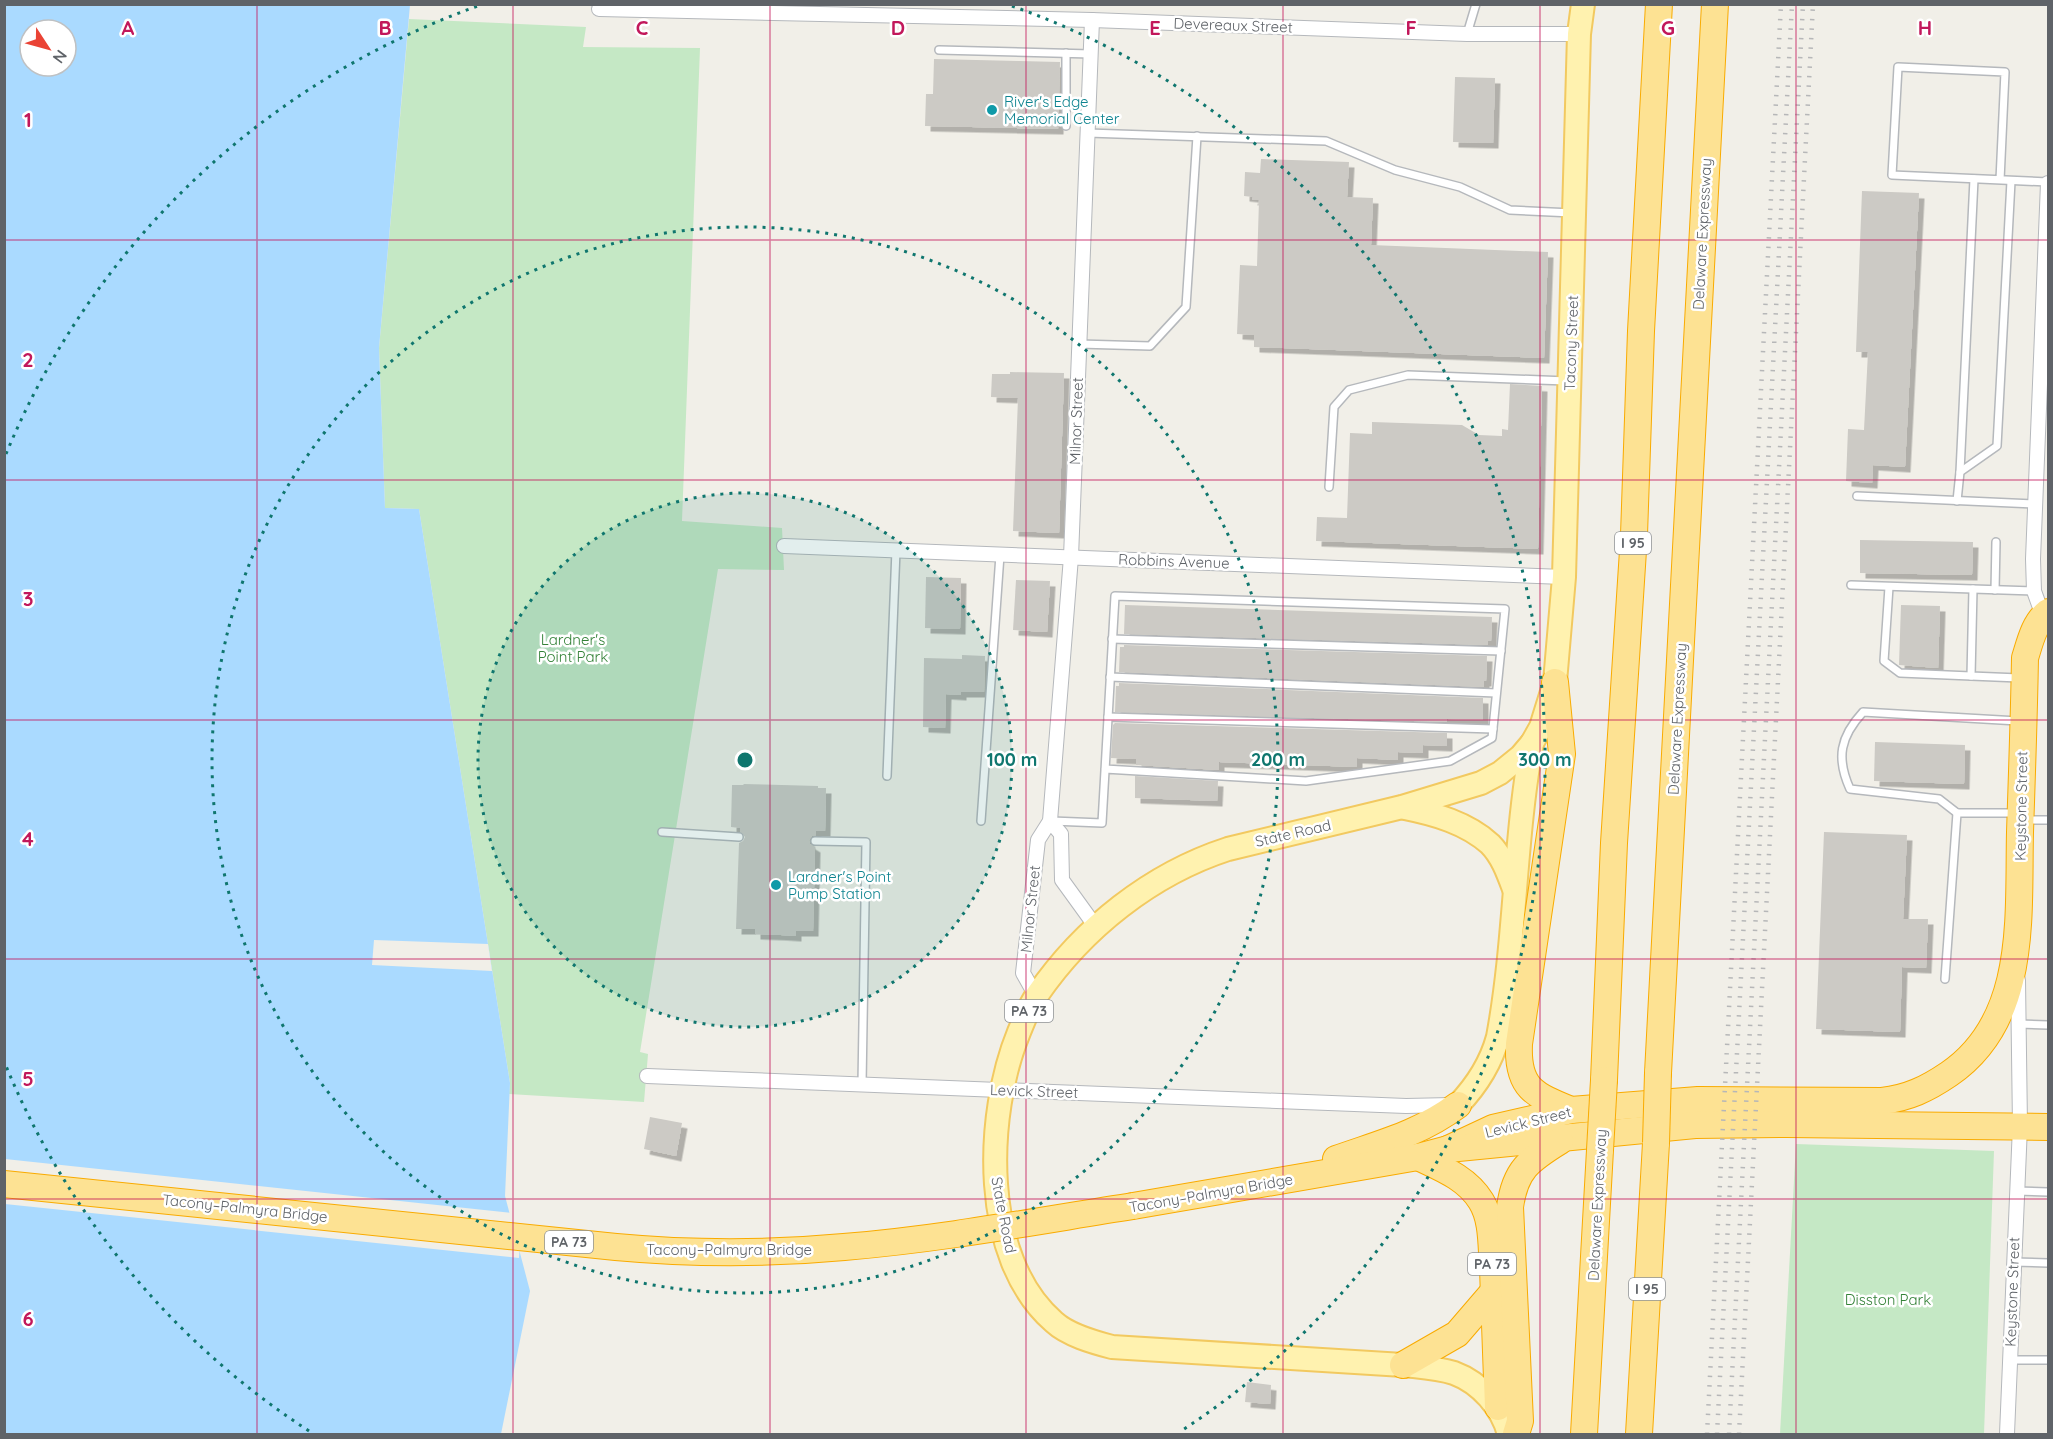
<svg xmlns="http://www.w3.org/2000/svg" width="2053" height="1439" font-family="Quicksand,sans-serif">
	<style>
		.green { fill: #c5e8c5 }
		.water { fill: #aadaff; fill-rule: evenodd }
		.pier { fill: #f1efe8 }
		.building { fill: #cccac5; filter: url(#shadow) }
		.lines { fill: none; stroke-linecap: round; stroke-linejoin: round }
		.lane-casing { stroke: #b5b8bc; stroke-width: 10 }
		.street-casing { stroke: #b5b8bc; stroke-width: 16 }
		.primary-casing { stroke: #f2c960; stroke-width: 26 }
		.highway-casing { stroke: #f9ab00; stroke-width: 28 }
		.lane { stroke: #fff; stroke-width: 7 }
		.street { stroke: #fff; stroke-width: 14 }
		.primary { stroke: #fff2af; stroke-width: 22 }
		.highway { stroke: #fde293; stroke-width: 26 }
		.rail { stroke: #b6b7b8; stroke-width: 4.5; stroke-dasharray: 1.5 8; stroke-linecap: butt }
		.highway-bridge-casing { stroke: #f9ab00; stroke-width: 28; stroke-linecap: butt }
		.highway-bridge { stroke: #fde293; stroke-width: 26 }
		.grid { fill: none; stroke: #c2185b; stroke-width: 1.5; stroke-opacity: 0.55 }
		.ring { fill: none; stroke: #0f766e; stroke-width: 3; stroke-dasharray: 3 6 }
		.culture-dot { fill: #0f9aa8; stroke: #fff; stroke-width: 2 }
		.labels { text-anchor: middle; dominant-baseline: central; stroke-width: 5; stroke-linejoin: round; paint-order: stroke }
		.shield { fill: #fff; stroke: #8f9295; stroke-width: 1.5 }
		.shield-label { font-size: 14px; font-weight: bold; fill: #5f6368 }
		.street-label { font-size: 15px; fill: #5f6368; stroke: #fff }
		.culture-label { font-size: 15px; fill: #0d838f; stroke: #fff; text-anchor: start }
		.park-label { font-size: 15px; fill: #348238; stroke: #fff }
		.grid-label { font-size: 20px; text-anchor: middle; font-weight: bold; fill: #c2185b; stroke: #fff; stroke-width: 5; stroke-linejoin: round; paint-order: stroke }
		.centre { fill: #0f766e; stroke: #fff; stroke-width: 3 }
		.ring-label { font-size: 18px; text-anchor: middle; font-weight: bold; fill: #0f766e; stroke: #fff; stroke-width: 5; stroke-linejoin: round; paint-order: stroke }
	</style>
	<defs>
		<filter id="shadow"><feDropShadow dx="5.5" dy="5.5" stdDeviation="0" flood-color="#0004"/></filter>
	</defs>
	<rect width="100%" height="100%" fill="#f1efe8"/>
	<g class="green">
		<path d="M409 19 586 27 583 47 700 48 682 521 782 528 784 570 718 569 640 1052 648 1054 644 1102 509 1094 510 1083 419 509 385 508 379 348Z"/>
		<path d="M1796 1144 1994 1151 1984 1434H1780Z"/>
	</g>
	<path class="water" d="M5 5H410L379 348 385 508 419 509 510 1083 505 1196 530 1291 501 1434H5ZM30 30H66V66H30Z"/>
	<g class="pier">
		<path d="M374 940 488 944 492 971 372 965Z"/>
		<path d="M5 1159 512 1213 520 1242 519 1258 5 1204Z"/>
	</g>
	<g class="building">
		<path d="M934 59 1060 62 1058 129 925 126 926 94H933Z"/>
		<path d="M1455 77 1495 78 1493 143 1453 142Z"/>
		<path d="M1261 159 1349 162 1347 197 1373 198 1371 245 1548 252 1544 358 1254 347V335L1237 334 1240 265 1257 266 1259 200H1252L1253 197 1244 196 1245 172 1260 173Z"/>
		<path d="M1862 191 1919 193 1905 467 1873 465 1872 483 1846 481 1848 429 1864 430 1868 352H1856Z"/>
		<path d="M1010 372 1064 373 1059 533 1013 531 1018 398 991 397 992 374H1010Z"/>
		<path d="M1510 384 1542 386 1538 549 1316 541 1317 517 1347 518 1350 433 1372 434V422L1462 425 1479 435 1502 436V429L1508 430Z"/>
		<path d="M1860 540 1973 542 1972 575 1860 573Z"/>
		<path d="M926 577 961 578 960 629 925 628Z"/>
		<path d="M1016 580 1050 581 1047 632 1013 630Z"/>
		<path d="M1125 605 1492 617 1491 641H1488V645L1124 634Z"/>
		<path d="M1901 605 1940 606 1938 668 1899 665Z"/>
		<path d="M1124 645 1487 656 1486 681H1484V687L1119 672 1120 647H1124Z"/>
		<path d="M962 655 985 656 984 692H961V695L946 694 945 728 923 727 924 658 962 659Z"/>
		<path d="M1119 683 1483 698V720L1447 719V722L1115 712 1116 686H1119Z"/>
		<path d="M1115 723 1447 733V746L1423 745V753L1398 752V760L1357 758V767L1219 762V770L1136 765V759L1111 758 1113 725Z"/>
		<path d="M1875 742 1965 745 1964 784 1874 781Z"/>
		<path d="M1135 776 1218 781 1217 801 1135 798Z"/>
		<path d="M743 784 818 786V788H826L825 831H816V835L812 836 809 840 810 844 815 847 813 931H796V936L781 935 755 934V929H736L739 843 743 841 745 837 740 831V828L731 827 732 785H744Z"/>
		<path d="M1824 832 1907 835 1903 919H1928L1926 968 1902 967 1900 1032 1816 1029Z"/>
		<path d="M650 1117 682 1123 676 1156 644 1149Z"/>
		<path d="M1247 1382 1271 1385 1270 1404 1245 1402Z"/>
	</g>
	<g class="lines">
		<defs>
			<g id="lane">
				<path d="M1467 34 1476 4"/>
				<path d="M939 50 1091 54"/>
				<path d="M1066 126V53"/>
				<path d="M1088 133 1326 141 1395 170 1460 187 1510 210 1572 213"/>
				<path d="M2000 180 2005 72 1898 67 1892 175 2048 182"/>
				<path d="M1079 344 1150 346 1186 307 1197 136"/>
				<path d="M1960 472 1974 179"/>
				<path d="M1329 487 1334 407 1349 390 1408 375 1567 381"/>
				<path d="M1857 496 2035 504"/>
				<path d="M1957 501 1960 472 1997 446 2011 181"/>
				<path d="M1851 585 2034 591"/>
				<path d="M1889 587 1884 661 1900 673 1971 676"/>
				<path d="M1973 589 1971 676 2019 678"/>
				<path d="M1995 590 1996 542"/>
				<path d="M1112 639 1501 651"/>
				<path d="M1110 677 1496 693"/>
				<path d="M1108 717 1493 729"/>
				<path d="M887 776 896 550"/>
				<path d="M2016 813H1957L1939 799 1850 789C1836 758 1840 737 1863 712L2018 721"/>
				<path d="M2026 820H2048"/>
				<path d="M981 821 1000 555"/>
				<path d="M1052 821 1102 823 1115 596 1505 609 1492 738 1450 761 1306 781 1105 769"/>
				<path d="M662 832 739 837"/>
				<path d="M815 841 866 842 862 1084"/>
				<path d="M1945 979 1957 813"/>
				<path d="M2019 1024 2048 1025"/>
				<path d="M2016 1191 2048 1192"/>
				<path d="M2013 1262 2048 1263"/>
				<path d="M2010 1360H2048"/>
			</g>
			<g id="street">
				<path d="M599 9 1092 20 1467 34H1579"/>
				<path d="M784 546 1564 577"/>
				<path d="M2043 616 2034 591 2033 559 2048 183"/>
				<path d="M1050 821 1061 834 1062 880 1096 927"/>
				<path d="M1036 996 1023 973 1038 840 1050 821 1071 557 1092 20"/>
				<path d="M647 1076 1406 1106 1451 1105"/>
				<path d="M2007 1434 2020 1126 2018 980"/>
			</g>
			<g id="primary">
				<path d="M1405 808C1435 814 1467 823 1490 844 1502 856 1508 873 1514 889"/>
				<path d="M1458 1105C1477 1085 1491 1063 1498 1037 1516 940 1514 840 1532 743"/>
				<path d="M1509 1434C1502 1408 1481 1383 1454 1373 1438 1368 1420 1367 1403 1365L1112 1347C1093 1342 1068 1335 1054 1322 980 1258 985 1115 1019 1032 1024 1020 1029 1006 1037 995 1083 928 1151 874 1228 849L1402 807 1481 783 1500 773 1521 756 1532 743 1541 727 1555 682 1564 577 1579 34 1583 4"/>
			</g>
			<g id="highway">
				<path d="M1555 682 1562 754 1519 1044C1517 1088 1534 1095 1571 1110"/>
				<path d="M1658 1073 1715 4"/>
				<path d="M1604 1080 1614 843 1634 535 1641 331 1659 4"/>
				<path d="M1448 1149 1493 1128 1571 1110 1698 1100 1882 1101C1908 1098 1927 1089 1949 1074 2028 1020 2018 917 2020 832 2022 774 2024 716 2025 658 2030 642 2034 623 2048 612"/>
				<path d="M1418 1157C1441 1168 1467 1178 1481 1201 1493 1220 1491 1247 1493 1269 1495 1315 1496 1361 1498 1407"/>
				<path d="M1336 1159C1381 1143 1419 1134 1458 1105"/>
				<path d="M1133 1206 1418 1157 1448 1149 1695 1125 1787 1124 2048 1127"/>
				<path d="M1403 1365 1457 1334 1494 1291"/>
				<path d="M1516 1434 1520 1421 1510 1207C1515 1170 1529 1160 1560 1141"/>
				<path d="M1584 1434 1600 1150"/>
				<path d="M1639 1434 1656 1143"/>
			</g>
		</defs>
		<use href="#lane" class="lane-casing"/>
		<use href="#street" class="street-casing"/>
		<use href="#primary" class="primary-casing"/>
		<use href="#highway" class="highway-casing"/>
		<use href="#lane" class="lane"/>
		<use href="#street" class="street"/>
		<use href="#primary" class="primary"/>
		<use href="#highway" class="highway"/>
		<g class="rail">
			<path d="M1707 1434 1781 4"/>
			<path d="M1717 1434 1792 4"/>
			<path d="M1729 1434 1803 4"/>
			<path d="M1739 1434 1813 4"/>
		</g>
		<defs>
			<g id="highway-bridge">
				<path d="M1656 1143 1658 1073"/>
				<path d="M1600 1150 1604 1080"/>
				<path d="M4 1184 616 1247C692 1254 768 1254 844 1247 941 1239 1037 1221 1133 1206"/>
			</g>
		</defs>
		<use href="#highway-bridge" class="highway-bridge-casing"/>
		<use href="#highway-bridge" class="highway-bridge"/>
	</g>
	<path class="grid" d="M257 4V1434M513 4V1434M770 4V1434M1026 4V1434M1283 4V1434M1540 4V1434M1796 4V1434M4 240H2048M4 480H2048M4 720H2048M4 959H2048M4 1199H2048"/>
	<circle cx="745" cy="760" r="267" fill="#0f766e" fill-opacity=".12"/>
	<g class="ring">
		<circle cx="745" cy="760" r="267"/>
		<circle cx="745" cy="760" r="533"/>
		<path d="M309 1431A800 800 0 0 1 6 1066M6 454A800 800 0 0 1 478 6M1012 6A800 800 0 0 1 1181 1431"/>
	</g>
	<g class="culture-dot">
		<circle cx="992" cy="110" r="6"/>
		<circle cx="776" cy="885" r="6"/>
	</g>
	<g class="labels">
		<g class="shield">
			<rect x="1615" y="532" width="36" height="22" rx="4.5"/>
			<rect x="1005" y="1000" width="48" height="22" rx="4.5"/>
			<rect x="545" y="1231" width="48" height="22" rx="4.5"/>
			<rect x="1468" y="1253" width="48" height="22" rx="4.5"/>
			<rect x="1629" y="1278" width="36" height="22" rx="4.5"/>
		</g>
		<g class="shield-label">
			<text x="1633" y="543">I 95</text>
			<text x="1029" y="1011">PA 73</text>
			<text x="569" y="1242">PA 73</text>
			<text x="1492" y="1264">PA 73</text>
			<text x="1647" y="1289">I 95</text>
		</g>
		<g class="street-label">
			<text transform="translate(1233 25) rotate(2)">Devereaux Street</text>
			<text transform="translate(1702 234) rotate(-87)">Delaware Expressway</text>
			<text transform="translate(1571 343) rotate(-88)">Tacony Street</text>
			<text transform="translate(1076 421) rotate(-88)">Milnor Street</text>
			<text transform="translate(1174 561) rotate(2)">Robbins Avenue</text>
			<text transform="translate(1677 719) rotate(-87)">Delaware Expressway</text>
			<text transform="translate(2021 806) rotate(-89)">Keystone Street</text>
			<text transform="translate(1293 833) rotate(-13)">State Road</text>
			<text transform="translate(1030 909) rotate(-84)">Milnor Street</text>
			<text transform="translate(1034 1091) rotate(2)">Levick Street</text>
			<text transform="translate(1528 1122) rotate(-14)">Levick Street</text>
			<text transform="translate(1211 1193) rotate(-10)">Tacony–Palmyra Bridge</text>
			<text transform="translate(1597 1205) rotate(-87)">Delaware Expressway</text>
			<text transform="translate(245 1208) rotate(6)">Tacony–Palmyra Bridge</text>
			<text transform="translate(1004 1215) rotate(79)">State Road</text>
			<text x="729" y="1249">Tacony–Palmyra Bridge</text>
			<text transform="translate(2012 1292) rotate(-88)">Keystone Street</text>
		</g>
		<g class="culture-label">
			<text x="1004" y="101">River's Edge<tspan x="1004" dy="17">Memorial Center</tspan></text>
			<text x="788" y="876">Lardner's Point<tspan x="788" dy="17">Pump Station</tspan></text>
		</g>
		<g class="park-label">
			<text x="573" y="639">Lardner's<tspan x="573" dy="17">Point Park</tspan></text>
			<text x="1888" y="1299">Disston Park</text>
		</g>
	</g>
	<g class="grid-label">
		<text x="128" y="35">A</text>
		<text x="385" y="35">B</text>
		<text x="642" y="35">C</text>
		<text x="898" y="35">D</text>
		<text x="1155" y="35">E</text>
		<text x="1411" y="35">F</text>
		<text x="1668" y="35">G</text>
		<text x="1925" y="35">H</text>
		<text x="28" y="127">1</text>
		<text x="28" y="367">2</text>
		<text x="28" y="606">3</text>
		<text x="28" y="846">4</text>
		<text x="28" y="1086">5</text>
		<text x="28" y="1326">6</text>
	</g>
	<circle cx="745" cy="760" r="9" class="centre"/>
	<g class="ring-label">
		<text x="1012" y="766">100 m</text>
		<text x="1278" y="766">200 m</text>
		<text x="1545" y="766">300 m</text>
	</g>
	<rect width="2053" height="1439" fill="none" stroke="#5f6368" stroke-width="12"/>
	<g transform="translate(48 48) rotate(126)"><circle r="28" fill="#ffffff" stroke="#bfc1c3" stroke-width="1.5"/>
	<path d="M0-4.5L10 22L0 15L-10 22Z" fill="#ea4335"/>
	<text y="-9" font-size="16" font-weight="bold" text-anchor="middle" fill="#5f6368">N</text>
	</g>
</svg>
